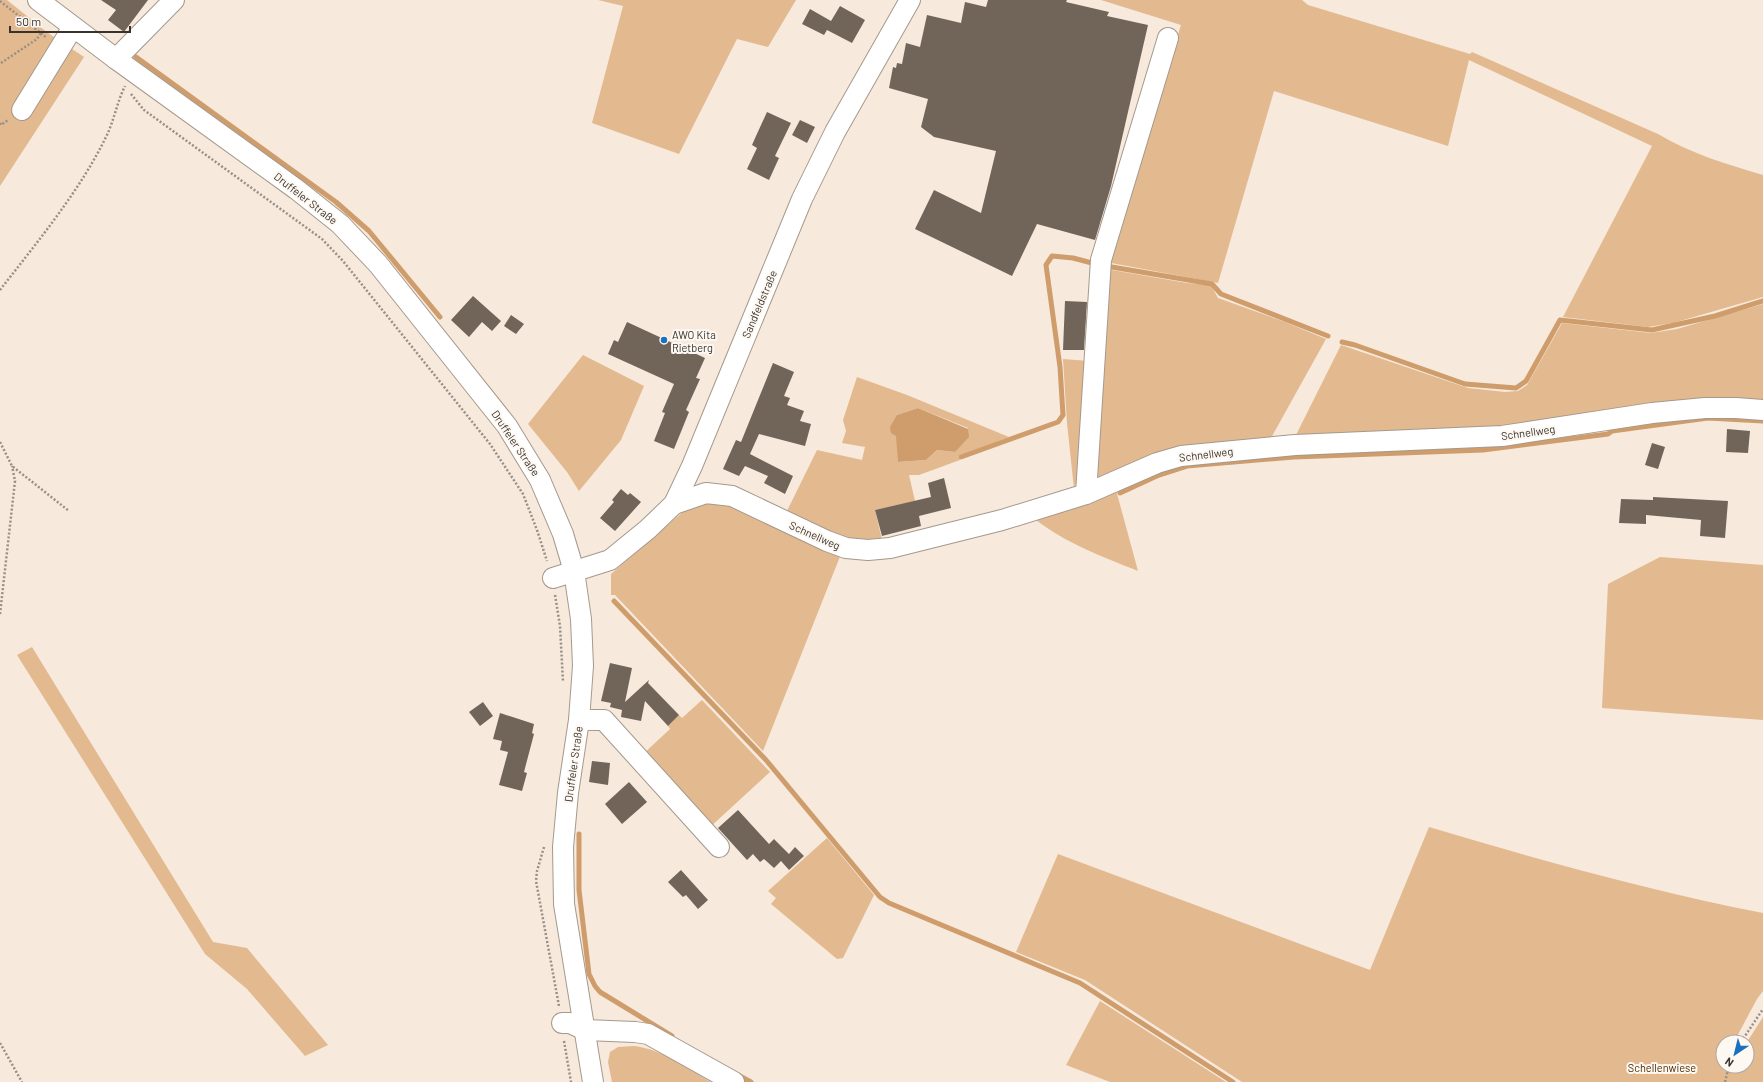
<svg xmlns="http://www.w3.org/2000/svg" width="1763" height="1082" font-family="Barlow,sans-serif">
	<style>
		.green { fill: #e3b990; fill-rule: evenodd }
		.water { fill: #cf9d6b }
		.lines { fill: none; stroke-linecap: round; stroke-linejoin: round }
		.stream { stroke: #cf9d6b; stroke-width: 5 }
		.building { fill: #71655a }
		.minor-casing { stroke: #a5998c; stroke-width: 22 }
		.path { stroke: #998f86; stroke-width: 2.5; stroke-dasharray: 2 2; stroke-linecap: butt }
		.minor { stroke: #fff; stroke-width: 20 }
		.poi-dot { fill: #1771be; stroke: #fef8f3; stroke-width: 1.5 }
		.labels { text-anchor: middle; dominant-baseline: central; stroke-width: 4; stroke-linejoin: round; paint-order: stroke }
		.street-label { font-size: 11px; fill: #39332e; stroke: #fef8f3 }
		.poi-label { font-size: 11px; fill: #39332e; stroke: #fef8f3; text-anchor: start }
		.park-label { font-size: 11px; fill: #4b2b00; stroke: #fef8f3 }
	</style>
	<rect width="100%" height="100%" fill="#f7e9dc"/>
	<g class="green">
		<path d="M0 0H7L48 33 84 57 0 186Z"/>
		<path d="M598 0H796L768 47 737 39 679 154 592 123 623 6Z"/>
		<path d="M1101 0H1302L1308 5 1470 54 1472 52 1658 134C1691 154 1727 164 1763 175V297L1673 323 1648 327 1563 317 1652 146 1469 60 1448 146 1274 91 1218 283 1106 262 1181 25Z"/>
		<path d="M1106 269 1187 283 1211 285 1218 298 1285 322 1326 339 1271 438 1095 481Z"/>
		<path d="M1763 304V402L1571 418 1488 428 1295 437 1341 345 1468 388 1505 392 1518 391 1527 385 1562 323 1651 333 1677 329Z"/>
		<path d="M583 355 644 386 621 440 579 491 567 472 528 424Z"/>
		<path d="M1063 359 1089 361 1083 460 1074 489 1067 423Z"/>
		<path d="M857 377 907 395 1009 437 958 456 960 460 919 475H909L915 501 875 510 882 540C871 540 859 542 848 539 827 534 806 521 787 511L817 450 862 460 865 447 842 443 846 431 843 420ZM918 408 968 428 955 452 937 450 926 460 898 462 897 415Z"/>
		<path d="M1116 490 1138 571C1103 557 1065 543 1035 519Z"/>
		<path d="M711 501 728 503 841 554 763 751 615 595H611V574L684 511Z"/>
		<path d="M1660 557 1763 565V720L1602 708 1608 584Z"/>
		<path d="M32 647 213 942 247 948 328 1045 305 1056 247 989 205 954 17 655Z"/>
		<path d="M702 700 770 772 708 829 641 756 670 729 668 726 679 715 682 718Z"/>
		<path d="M1429 827C1539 860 1650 891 1763 913V991L1757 999 1734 1042H1723V1066H1747V1042L1763 1017V1082H1242L1085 980 1016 952 1058 854 1370 970Z"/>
		<path d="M827 838 874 895 843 958 837 959 771 904 776 898 768 891Z"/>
		<path d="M1100 1001 1226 1082H1110L1066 1065Z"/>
		<path d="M634 1046C662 1049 687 1069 711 1082H612L608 1062 610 1052 618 1047Z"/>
	</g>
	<path class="water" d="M918 408 968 429 969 437 955 452 937 450 926 460 898 462 896 436 891 433 890 427 897 415Z"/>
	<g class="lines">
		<g class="stream">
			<path d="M136 57 336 202 369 231 440 317"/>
			<path d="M1106 266 1212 284 1221 294 1328 336"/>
			<path d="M1342 342 1355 345 1465 384 1516 388 1526 381 1560 320 1652 330 1715 316 1763 301"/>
			<path d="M961 457 1058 422 1063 415 1060 367 1046 265 1052 256 1073 258 1092 263"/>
			<path d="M1120 493 1159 475 1187 466 1294 457 1483 450 1608 434 1612 431 1708 418 1763 421"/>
			<path d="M614 601 766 760 880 897 889 903 1080 983 1233 1082"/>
			<path d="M579 834V890L589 974 595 986 600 992 672 1036"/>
			<path d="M738 1075 751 1082"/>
		</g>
	</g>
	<g class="building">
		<path d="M101 0H148L124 32 108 20 116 10Z"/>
		<path d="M988 0H1067L1066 2 1109 12 1107 16 1148 25 1111 186 1095 240 1037 224 1012 276 915 229 934 190 981 213 996 151 934 137 921 127 928 99 889 88 893 67 896 68 897 63 902 64 906 43 920 47 927 15 961 23 965 2 986 7Z"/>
		<path d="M840 6 865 20 852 43 827 30 824 35 802 24 810 9 831 21Z"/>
		<path d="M767 112 791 123 775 156 779 158 769 180 747 169 757 148 752 145 756 136Z"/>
		<path d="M800 120 815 127 807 143 792 135Z"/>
		<path d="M473 296 501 321 492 331 482 322 469 337 451 320Z"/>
		<path d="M1065 301 1087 302 1084 350H1063Z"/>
		<path d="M511 315 524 324 516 334 504 326Z"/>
		<path d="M627 322 705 358 696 378 700 379 686 410 689 412 674 449 654 441 665 413 662 412 674 384 608 354 614 340 618 342Z"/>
		<path d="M773 363 794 372 784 396 790 398 787 405 804 411 800 421 811 424 805 446 759 434 750 454 793 476 785 494 764 483 768 476 745 466 739 476 723 469 736 440 741 442Z"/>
		<path d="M1727 429 1750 431 1748 453 1726 452Z"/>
		<path d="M1652 443 1665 447 1658 469 1645 465Z"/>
		<path d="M944 478 951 508 919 516 921 526 882 536 875 510 931 497 928 483Z"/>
		<path d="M621 489 628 495 630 493 641 502 615 531 600 518 614 502 612 500Z"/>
		<path d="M1653 497 1728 501 1725 538 1700 536 1701 520 1646 515V524L1619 523 1621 499 1653 500Z"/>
		<path d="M610 663 632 668 625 702 649 680 648 683 679 715 668 726 645 701 641 721 621 717 622 710 610 707 611 703 601 701Z"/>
		<path d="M483 702 493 716 480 726 469 712Z"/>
		<path d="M500 713 534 724 532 733 534 734 524 772 527 773 522 791 499 785 508 752 500 750 502 741 493 739Z"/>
		<path d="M592 761 610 763 608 785 589 782Z"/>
		<path d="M629 782 647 802 622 824 605 804Z"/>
		<path d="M738 810 769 844 774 839 789 854 795 847 804 856 789 870 781 861 774 868 764 859 760 862 753 854 747 860 718 828Z"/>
		<path d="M681 870 708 900 698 909 686 895 683 897 668 882Z"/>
	</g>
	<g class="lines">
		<defs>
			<g id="minor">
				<path d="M38 0 116 59 296 189 340 224 378 264 507 426 540 480 563 534 574 571 581 619 583 666 579 720 568 793 563 847 564 904 593 1082"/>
				<path d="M116 59 174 0"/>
				<path d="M22 110 73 27"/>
				<path d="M1086 494 1101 260 1168 38"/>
				<path d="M674 504 706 493 732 496 827 541 846 548 868 550 890 548 1002 520 1086 494 1157 463 1181 456 1295 445 1502 436 1652 413 1705 408H1736L1763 410"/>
				<path d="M553 578 610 560 648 529 674 504 692 466 802 199 835 132 910 0"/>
				<path d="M579 720H604L719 847"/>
				<path d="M562 1023H570L585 1030 635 1032 648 1034 734 1082"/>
			</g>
		</defs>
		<use href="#minor" class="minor-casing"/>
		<g class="path">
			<path d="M0 1 47 38"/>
			<path d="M1 63 37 39 41 33"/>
			<path d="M131 94 144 110 322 239 343 261 490 444 523 494 537 530 547 561"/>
			<path d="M0 123 1 125 8 120"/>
			<path d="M0 290C38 241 79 192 106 137 114 121 117 102 125 86"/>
			<path d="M0 442 12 466 69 511"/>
			<path d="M555 595 560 626 563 682"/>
			<path d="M0 614 15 481 12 466"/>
			<path d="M544 847 537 871 536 881 559 1006"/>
			<path d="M564 1041 571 1082"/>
			<path d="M1741 1042 1763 1009"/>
			<path d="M0 1043 22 1082"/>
			<path d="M1725 1082 1729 1066"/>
		</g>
		<use href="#minor" class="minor"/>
	</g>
	<circle class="poi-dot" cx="664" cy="340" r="4"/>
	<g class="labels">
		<g class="street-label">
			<text transform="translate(306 198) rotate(38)">Druffeler Straße</text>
			<text transform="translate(759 304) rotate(-67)">Sandfeldstraße</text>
			<text transform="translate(1528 432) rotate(-8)">Schnellweg</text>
			<text transform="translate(516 443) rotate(56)">Druffeler Straße</text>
			<text transform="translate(1206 454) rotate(-7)">Schnellweg</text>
			<text transform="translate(815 535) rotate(24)">Schnellweg</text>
			<text transform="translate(573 764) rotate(-82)">Druffeler Straße</text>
		</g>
		<g class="poi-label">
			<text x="672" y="334">AWO Kita<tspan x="672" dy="13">Rietberg</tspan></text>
		</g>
		<g class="park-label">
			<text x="1662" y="1067">Schellenwiese</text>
		</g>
	</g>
	<g transform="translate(1735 1054) rotate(215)"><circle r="19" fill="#fef8f3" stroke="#afa9a4"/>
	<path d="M0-3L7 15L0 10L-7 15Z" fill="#1771be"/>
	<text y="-6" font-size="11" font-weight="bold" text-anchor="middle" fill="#39332e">N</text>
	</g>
	<path d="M10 26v6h120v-6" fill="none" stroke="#39332e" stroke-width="2"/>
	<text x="16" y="26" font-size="12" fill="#39332e" stroke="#fef8f3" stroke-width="3" paint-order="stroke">50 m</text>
</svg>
